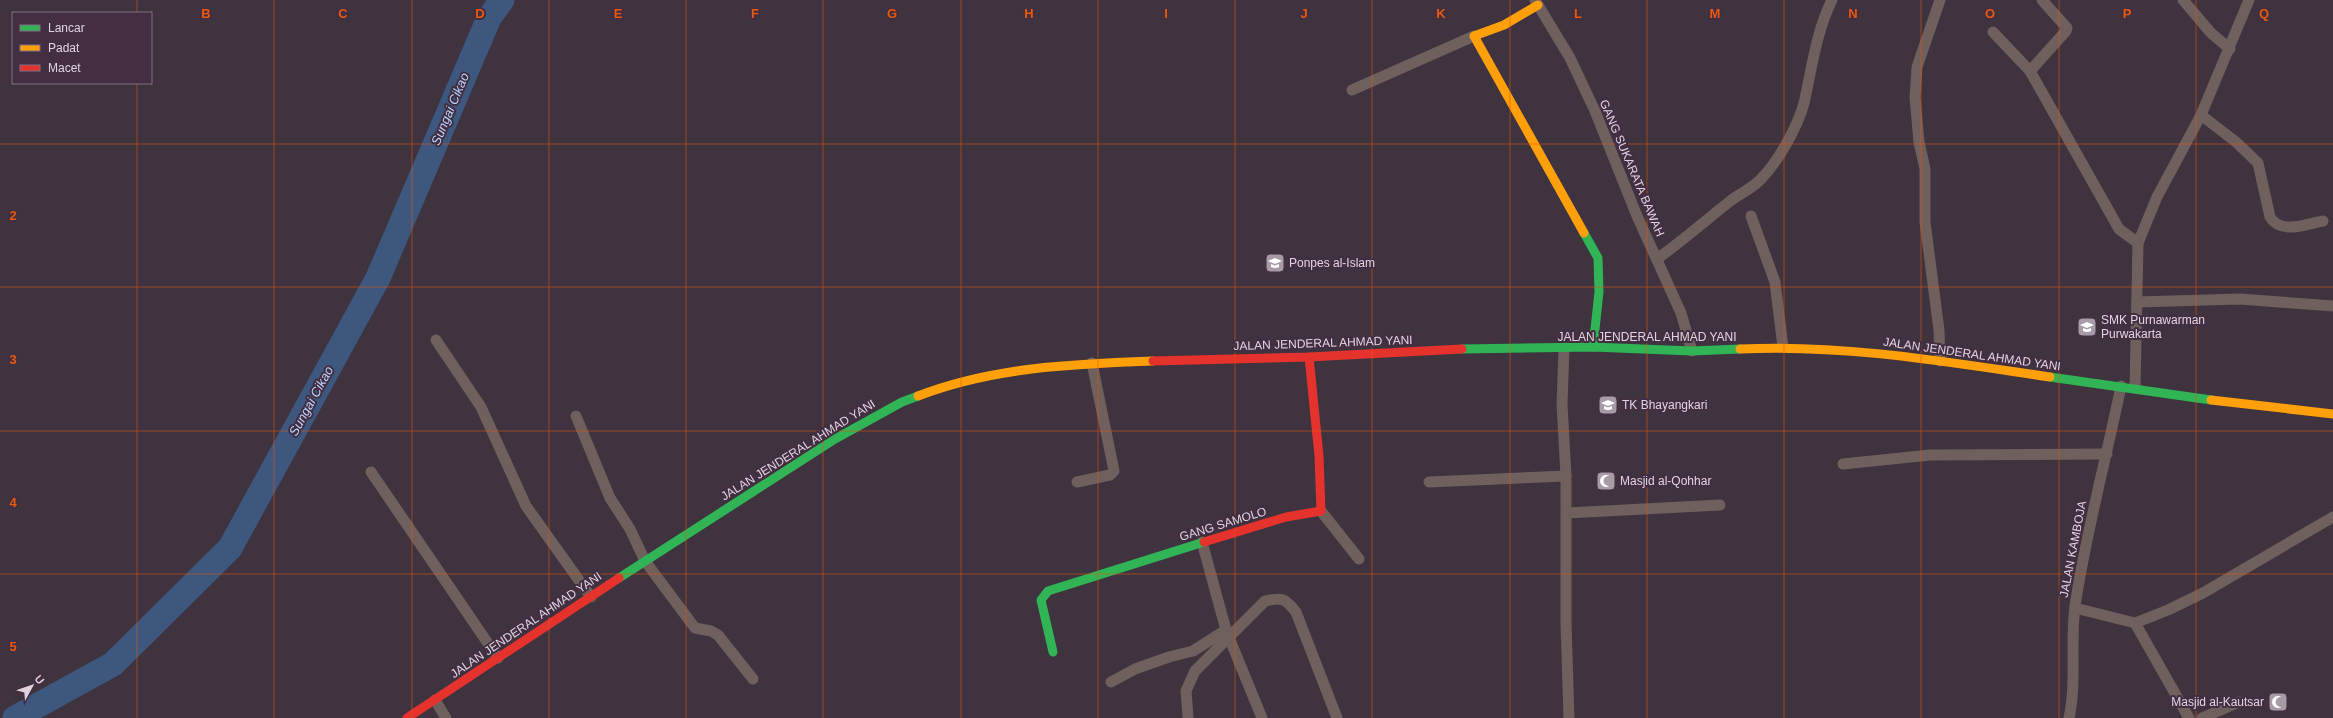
<svg xmlns="http://www.w3.org/2000/svg" width="2333" height="718" font-family="Arial,sans-serif">
	<style>
		.lines { fill: none; stroke-linecap: round; stroke-linejoin: round }
		.river { stroke: #3d577f; stroke-width: 25 }
		.street { stroke: #6f605e; stroke-width: 11 }
		.fast { stroke: #30b455; stroke-width: 9 }
		.slow { stroke: #ff9f0a; stroke-width: 9 }
		.jam { stroke: #e5322d; stroke-width: 9 }
		.grid { fill: none; stroke: #e8590c; stroke-width: 1; stroke-opacity: 0.55 }
		.labels { text-anchor: middle; dominant-baseline: central; stroke-width: 4; stroke-linejoin: round; paint-order: stroke }
		.street-label { font-size: 12px; fill: #e0d3df; stroke: #432e42 }
		.poi-label { font-size: 12px; fill: #e0d3df; stroke: #432e42; text-anchor: start }
		.water-label { font-size: 13px; font-style: italic; fill: #b9d5fe; stroke: #432e42 }
		.grid-label { font-size: 13px; text-anchor: middle; font-weight: bold; fill: #e8590c; stroke: #432e42; stroke-width: 4; stroke-linejoin: round; paint-order: stroke }
	</style>
	<rect width="100%" height="100%" fill="#3e333e"/>
	<g class="lines">
		<path class="river" d="M15 718 113 664 230 548 378 278 489 18 502 0"/>
		<g class="street">
			<path d="M1535 0 1570 58 1595 111 1637 216 1681 313 1692 351"/>
			<path d="M1940 0 1917 67 1915 97 1919 142 1925 169V222L1939 330 1940 361"/>
			<path d="M2042 0 2067 28 2066 31 2030 71 2119 229 2138 243"/>
			<path d="M2183 0 2211 33 2230 49"/>
			<path d="M1993 32 2030 71"/>
			<path d="M1352 90 1474 36"/>
			<path d="M2201 115 2236 142 2258 163 2270 217C2281 235 2306 224 2323 221"/>
			<path d="M1751 216 1775 282 1783 347"/>
			<path d="M1657 259C1682 241 1705 221 1729 202 1739 194 1753 188 1761 179 1778 162 1798 126 1804 103 1812 68 1816 32 1832 0"/>
			<path d="M2137 302 2240 299 2333 306"/>
			<path d="M436 340 481 407 526 506 591 597"/>
			<path d="M1564 349 1562 404 1566 476V624L1569 718"/>
			<path d="M2135 388 2138 243 2157 197 2201 115 2249 0"/>
			<path d="M576 416 610 498 630 529 645 561 695 628 711 631 718 635 753 679"/>
			<path d="M1843 464 1930 455 2107 454"/>
			<path d="M371 472 498 658"/>
			<path d="M1077 482 1110 475 1114 471 1092 363"/>
			<path d="M1429 482 1566 476"/>
			<path d="M1321 511 1359 559"/>
			<path d="M1567 513 1720 505"/>
			<path d="M1202 542 1226 630 1262 718"/>
			<path d="M2075 608 2135 623 2189 718"/>
			<path d="M2135 623 2168 610 2203 593 2333 517"/>
			<path d="M1111 682 1135 669 1169 657 1193 651 1226 630"/>
			<path d="M435 700 446 718"/>
			<path d="M1188 717 1186 691 1195 671 1265 601C1282 597 1285 598 1296 612L1337 718"/>
			<path d="M2069 718C2077 681 2070 643 2075 606 2086 532 2106 460 2121 386"/>
			<path d="M2202 718 2239 702"/>
		</g>
		<g class="fast">
			<path d="M1584 233 1598 258 1599 292 1593 347"/>
			<path d="M1462 349 1593 347 1692 351 1740 349"/>
			<path d="M2050 377 2211 400"/>
			<path d="M619 578 835 439 902 402 918 396"/>
			<path d="M1053 652 1041 600 1048 591 1204 542"/>
		</g>
		<g class="slow">
			<path d="M1538 5 1504 25 1474 36 1584 233"/>
			<path d="M1740 349C1844 344 1947 362 2050 377"/>
			<path d="M918 396C993 367 1073 364 1153 361"/>
			<path d="M2211 400 2333 414"/>
		</g>
		<g class="jam">
			<path d="M1153 361 1309 357 1462 349"/>
			<path d="M1204 542 1286 517 1321 511 1319 456 1309 357"/>
			<path d="M407 718 619 578"/>
		</g>
	</g>
	<path class="grid" d="M137 0V13M274 0V718M412 0V718M549 0V718M686 0V718M823 0V718M961 0V718M1098 0V718M1235 0V718M1372 0V718M1510 0V718M1647 0V718M1784 0V718M1921 0V718M2059 0V718M2196 0V718M137 83V718M0 144H2333M0 287H2333M0 431H2333M0 574H2333"/>
	<defs>
		<symbol id="school-square" viewBox="-11 -11 22 22"><rect x="-9" y="-9" width="18" height="18" rx="4" fill="#a79ba7" stroke="#432e42"/><path d="M0-5L7-2L0 1L-7-2ZM-4 1L0 2.5L4 1V4Q0 6-4 4Z" fill="#fff"/></symbol>
		<symbol id="mosque-square" viewBox="-11 -11 22 22"><rect x="-9" y="-9" width="18" height="18" rx="4" fill="#a79ba7" stroke="#432e42"/><path d="M3.5-4.9A6 6 0 1 0 3.5 4.9A5 5 0 1 1 3.5-4.9Z" fill="#fff"/></symbol>
	</defs>
	<g fill-rule="evenodd">
		<use href="#school-square" x="1264" y="252" width="22" height="22"/>
		<use href="#school-square" x="2076" y="316" width="22" height="22"/>
		<use href="#school-square" x="1597" y="394" width="22" height="22"/>
		<use href="#mosque-square" x="1595" y="470" width="22" height="22"/>
		<use href="#mosque-square" x="2267" y="691" width="22" height="22"/>
	</g>
	<g class="labels">
		<g class="street-label">
			<text transform="translate(1632 168) rotate(67)">GANG SUKARATA BAWAH</text>
			<text x="1647" y="337">JALAN JENDERAL AHMAD YANI</text>
			<text transform="translate(1323 343) rotate(-2)">JALAN JENDERAL AHMAD YANI</text>
			<text transform="translate(1972 354) rotate(8)">JALAN JENDERAL AHMAD YANI</text>
			<text transform="translate(798 450) rotate(-32)">JALAN JENDERAL AHMAD YANI</text>
			<text transform="translate(1223 524) rotate(-17)">GANG SAMOLO</text>
			<text transform="translate(2073 549) rotate(-79)">JALAN KAMBOJA</text>
			<text transform="translate(526 625) rotate(-34)">JALAN JENDERAL AHMAD YANI</text>
		</g>
		<g class="poi-label">
			<text x="1289" y="263">Ponpes al-Islam</text>
			<text x="2101" y="320">SMK Purnawarman<tspan x="2101" dy="14">Purwakarta</tspan></text>
			<text x="1622" y="405">TK Bhayangkari</text>
			<text x="1620" y="481">Masjid al-Qohhar</text>
			<text x="2264" y="702" text-anchor="end">Masjid al-Kautsar</text>
		</g>
		<g class="water-label">
			<text transform="translate(450 109) rotate(-67)">Sungai Cikao</text>
			<text transform="translate(311 401) rotate(-61)">Sungai Cikao</text>
		</g>
	</g>
	<g class="grid-label">
		<text x="206" y="18">B</text>
		<text x="343" y="18">C</text>
		<text x="480" y="18">D</text>
		<text x="618" y="18">E</text>
		<text x="755" y="18">F</text>
		<text x="892" y="18">G</text>
		<text x="1029" y="18">H</text>
		<text x="1166" y="18">I</text>
		<text x="1304" y="18">J</text>
		<text x="1441" y="18">K</text>
		<text x="1578" y="18">L</text>
		<text x="1715" y="18">M</text>
		<text x="1853" y="18">N</text>
		<text x="1990" y="18">O</text>
		<text x="2127" y="18">P</text>
		<text x="2264" y="18">Q</text>
		<text x="13" y="220">2</text>
		<text x="13" y="364">3</text>
		<text x="13" y="507">4</text>
		<text x="13" y="651">5</text>
	</g>
	<rect x="12" y="12" width="140" height="72" fill="#432e42" stroke="#827081"/>
	<rect x="20" y="25" width="20" height="6" fill="#30b455" stroke="#827081"/>
	<text x="48" y="32" font-size="12" fill="#e0d3df">Lancar</text>
	<rect x="20" y="45" width="20" height="6" fill="#ff9f0a" stroke="#827081"/>
	<text x="48" y="52" font-size="12" fill="#e0d3df">Padat</text>
	<rect x="20" y="65" width="20" height="6" fill="#e5322d" stroke="#827081"/>
	<text x="48" y="72" font-size="12" fill="#e0d3df">Macet</text>
	<g transform="translate(32 686) rotate(50)" stroke="#432e42" stroke-width="3" paint-order="stroke">
	<path d="M0-3L7 15L0 10L-7 15Z" fill="#e0d3df"/>
	<text y="-6" font-size="11" font-weight="bold" text-anchor="middle" fill="#e0d3df">U</text>
	</g>
</svg>
